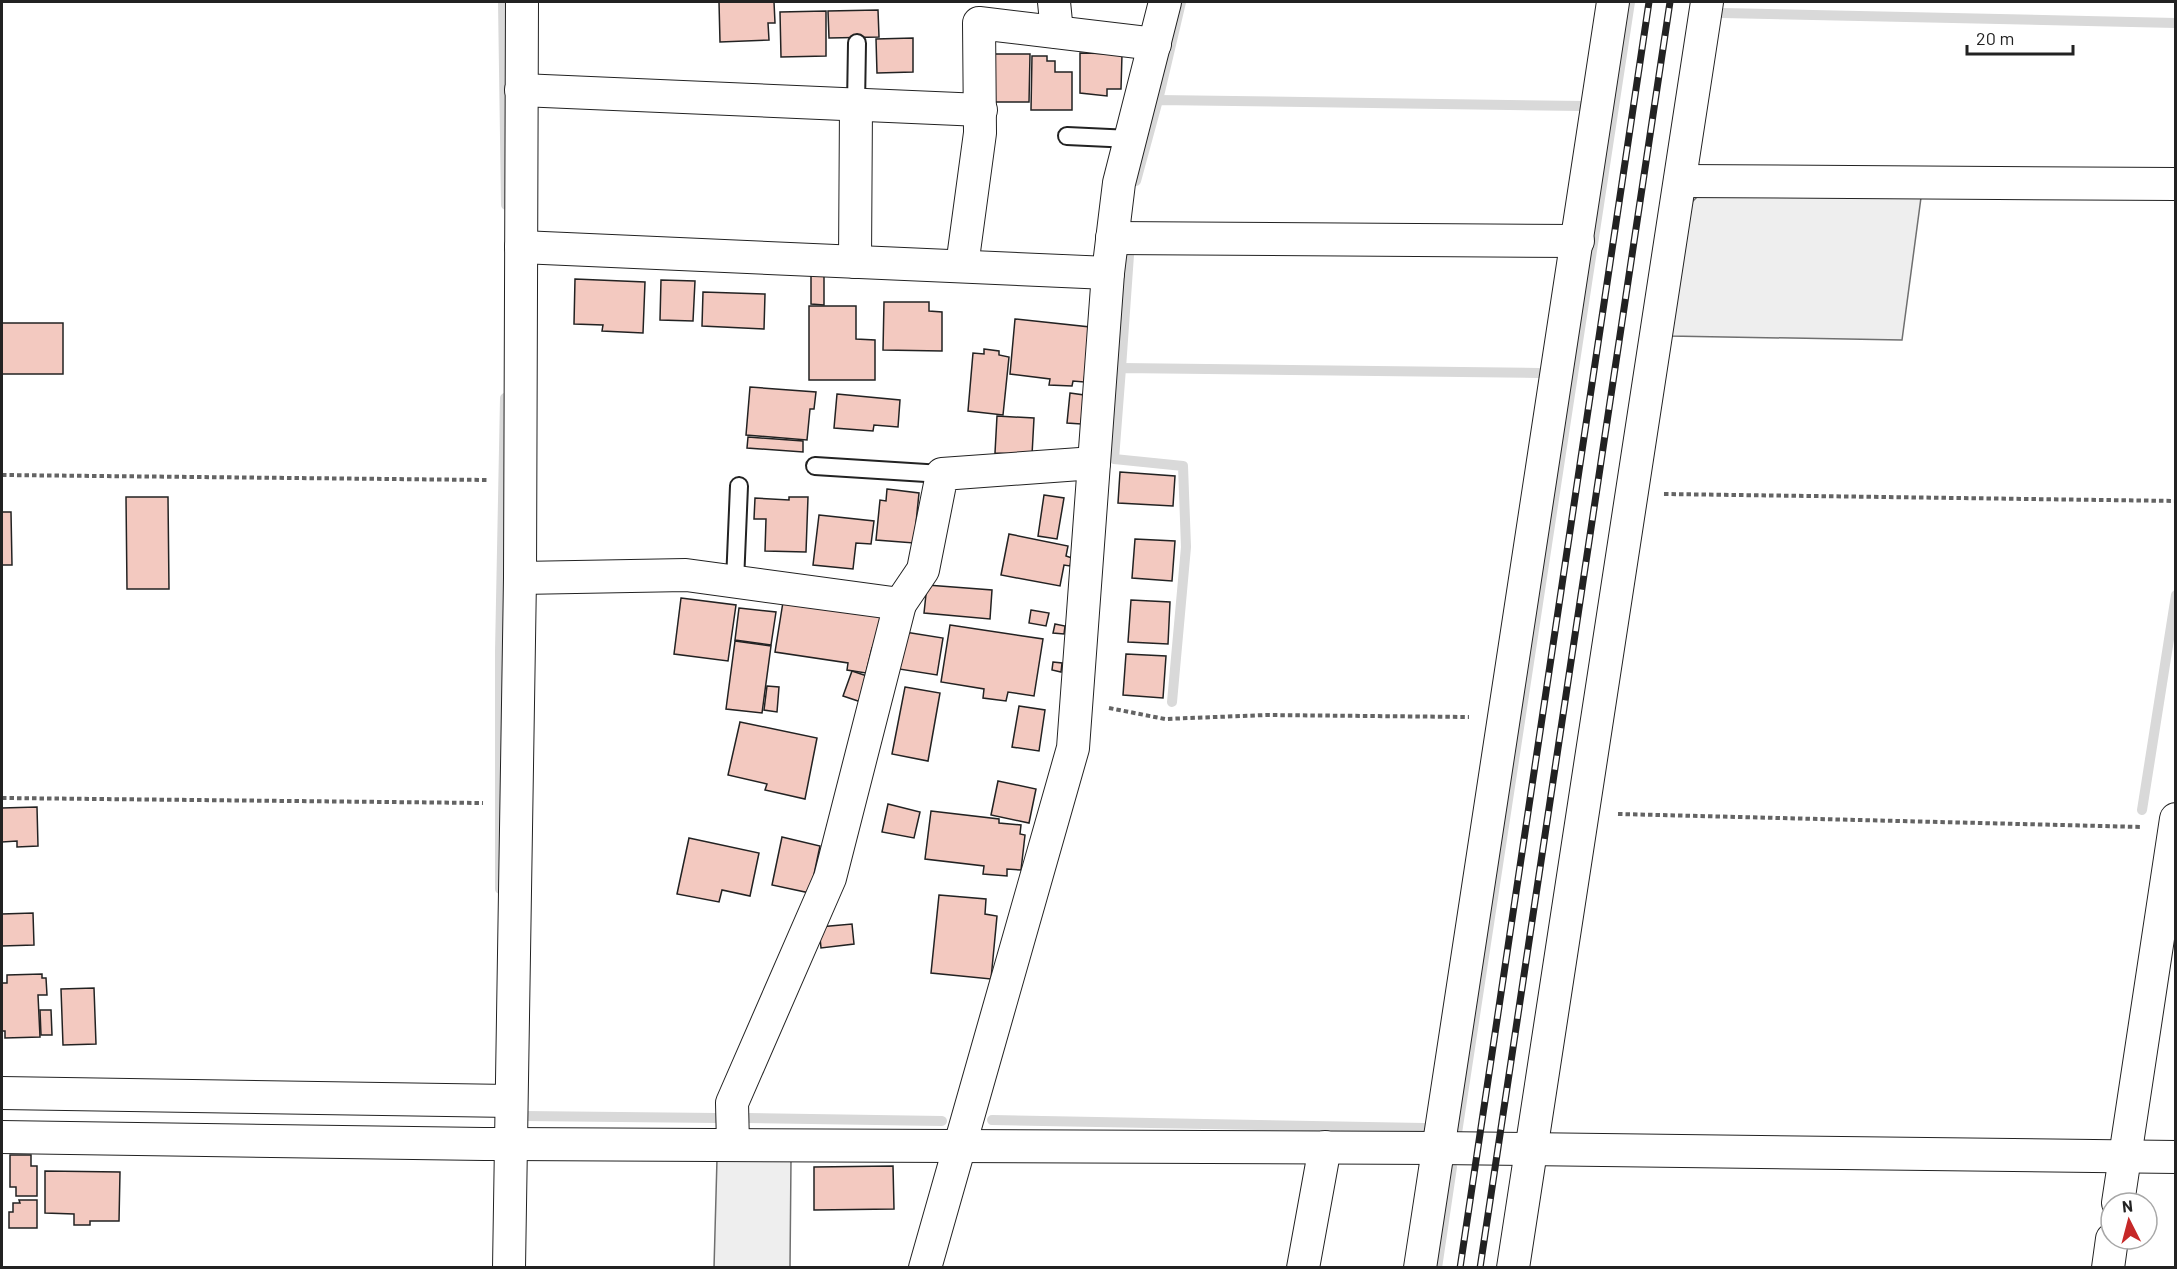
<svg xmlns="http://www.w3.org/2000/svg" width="2177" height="1269" font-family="Barlow,sans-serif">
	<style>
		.green { fill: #eee; stroke: #6f6f6f; stroke-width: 1.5 }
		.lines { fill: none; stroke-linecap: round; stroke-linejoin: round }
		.stream { stroke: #d9d9d9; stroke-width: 10 }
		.building { fill: #f3c9c0; stroke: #222; stroke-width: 1.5 }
		.service-casing { stroke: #222; stroke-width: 20 }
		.minor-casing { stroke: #222; stroke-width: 34 }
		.path { stroke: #646464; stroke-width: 4; stroke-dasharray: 4.5 3; stroke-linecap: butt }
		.service { stroke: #fff; stroke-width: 16 }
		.minor { stroke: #fff; stroke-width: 32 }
		.rail-casing { stroke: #222; stroke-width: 7 }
		.rail { stroke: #fff; stroke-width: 4.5; stroke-dasharray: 14; stroke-linecap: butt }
	</style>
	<rect width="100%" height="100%" fill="#fff"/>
	<g class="green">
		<path d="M1705 189 1922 190 1902 340 1669 336 1690 204Z"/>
		<path d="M717 1159 791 1160 790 1267 714 1268Z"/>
	</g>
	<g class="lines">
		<g class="stream">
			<path d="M503 2 506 205"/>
			<path d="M1722 13 2176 23"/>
			<path d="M1158 100 1181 2"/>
			<path d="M1136 181 1158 100 1583 106"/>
			<path d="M1121 368 1129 255"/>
			<path d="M1172 702 1186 547 1183 466 1114 459 1121 368 1539 373"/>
			<path d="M2142 810 2176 595"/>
			<path d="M500 889V652L505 398"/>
			<path d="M524 1116 716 1118"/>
			<path d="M747 1118 942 1121"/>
			<path d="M992 1120 1424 1128"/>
			<path d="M1457 1133 1630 2"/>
			<path d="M1437 1268 1452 1167"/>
		</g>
	</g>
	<g class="building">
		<path d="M719 2H774L775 23H768L769 40 720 42Z"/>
		<path d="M878 10 879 37 829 38 828 11Z"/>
		<path d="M826 11V56L781 57 780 12Z"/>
		<path d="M913 38V72L877 73 876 39Z"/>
		<path d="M1080 53 1122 54 1121 89H1107V96L1080 93Z"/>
		<path d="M993 54H1030L1029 102H990Z"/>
		<path d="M1032 56H1047V61H1055V72H1072V110H1031Z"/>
		<path d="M811 270 824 271V305L811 304Z"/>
		<path d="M575 279 645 282 643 333 602 331 603 325 574 324Z"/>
		<path d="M661 280 695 281 693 321 660 320Z"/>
		<path d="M703 292 765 294 764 329 702 326Z"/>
		<path d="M884 302H929V311L942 312V351L883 350Z"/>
		<path d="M809 306H856V339L875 340V380H809Z"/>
		<path d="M1015 319 1090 327 1084 382 1073 381 1072 386 1049 385 1050 379 1010 374Z"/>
		<rect x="2" y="323" width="61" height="51"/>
		<path d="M984 349 999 351V355L1009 357 1003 415 968 411 973 353 984 354Z"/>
		<path d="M750 387 816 392 814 409H810L807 440 746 435Z"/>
		<path d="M1070 393 1084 395 1081 424 1067 423Z"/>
		<path d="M837 394 900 400 898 427 874 425 873 431 834 428Z"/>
		<path d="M997 416 1034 418 1032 455 995 453Z"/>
		<path d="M748 437 803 441V452L747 448Z"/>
		<path d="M1120 472 1175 476 1173 506 1118 503Z"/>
		<path d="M887 489 919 493 914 543 876 540 880 500 886 501Z"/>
		<path d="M1044 495 1064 498 1057 539 1038 536Z"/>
		<path d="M126 497H168L169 589H127Z"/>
		<path d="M789 497H808L806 552 765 551 766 519H754L755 498 789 500Z"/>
		<path d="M2 512H11L12 565H2Z"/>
		<path d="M819 515 874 521 871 544 856 543 853 569 813 565Z"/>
		<path d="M1009 534 1068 546 1066 556 1072 558 1070 566 1064 565 1060 586 1001 575Z"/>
		<path d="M1135 539 1175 541 1172 581 1132 578Z"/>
		<path d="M927 585 992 590 990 619 924 613Z"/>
		<path d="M681 598 736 605 728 661 674 654Z"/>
		<path d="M1131 600 1170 602 1168 644 1128 642Z"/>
		<path d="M783 602 881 616 876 649 872 648 866 673 847 670 848 663 775 652Z"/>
		<path d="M739 608 776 612 771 645 735 640Z"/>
		<path d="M1031 610 1049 613 1046 626 1029 623Z"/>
		<path d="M1055 624 1065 626 1064 634 1053 633Z"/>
		<path d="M950 625 1043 639 1034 696 1008 692 1006 701 983 698 984 689 941 682Z"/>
		<path d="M905 632 943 638 937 675 899 669Z"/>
		<path d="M735 641 771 646 762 713 726 709Z"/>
		<path d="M1126 654 1166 656 1163 698 1123 695Z"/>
		<path d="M1053 662 1062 663 1061 672 1052 670Z"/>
		<path d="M852 671 870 677 861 702 843 696Z"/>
		<path d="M767 686 779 687 777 712 764 710Z"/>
		<path d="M905 687 940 693 928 761 892 754Z"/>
		<path d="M1019 706 1045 710 1039 751 1012 747Z"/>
		<path d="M740 722 817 738 805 799 765 790 767 784 728 775Z"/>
		<path d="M998 781 1036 789 1029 823 991 815Z"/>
		<path d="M888 804 920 812 914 838 882 832Z"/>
		<path d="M37 807 38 846 17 847V841L2 842V808Z"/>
		<path d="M931 811 999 819V823L1021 825 1020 834 1025 835 1021 870 1007 869V876L983 874 984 866 925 859Z"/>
		<path d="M782 837 820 846 810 893 772 885Z"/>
		<path d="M689 838 759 853 750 896 722 890 719 902 677 894Z"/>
		<path d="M939 895 986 899 985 914 997 916 991 979 931 973Z"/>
		<path d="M33 913 34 945 2 946V914Z"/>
		<path d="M852 924 854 944 821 948 819 927Z"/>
		<path d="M42 974V978H46L47 995H38L40 1037 5 1038V1031H2V983H7V975Z"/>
		<path d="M94 988 96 1044 63 1045 61 989Z"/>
		<path d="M40 1010H51L52 1035H41Z"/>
		<path d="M10 1155H31V1166H37V1196H16V1187H10Z"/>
		<path d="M893 1166 894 1209 814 1210V1167Z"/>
		<path d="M45 1171 120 1172 119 1221H90V1225H74V1214L45 1213Z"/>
		<path d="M19 1200H37V1228H9V1212H13V1203H20Z"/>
	</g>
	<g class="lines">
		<defs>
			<g id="service">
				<path d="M856 105 857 43"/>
				<path d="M1067 136 1131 139"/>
				<path d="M815 466 942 474"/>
				<path d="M735 582 739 486"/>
			</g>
			<g id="minor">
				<path d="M1054 2 1057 32"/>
				<path d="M521 90 981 110"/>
				<path d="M1680 181 2176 184"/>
				<path d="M1112 238 1578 241"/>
				<path d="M521 247 1108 273"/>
				<path d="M855 262 856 105"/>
				<path d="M962 266 980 133 979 23 1155 44"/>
				<path d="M520 578 686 575 900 604 923 570 942 474 1094 463"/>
				<path d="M2 1093 511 1101"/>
				<path d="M2 1137 484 1144 1438 1148 2176 1157"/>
				<path d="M733 1144 732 1103 830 878 900 604"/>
				<path d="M2118 1203 2176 819"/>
				<path d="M509 1268 520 578 522 2"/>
				<path d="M925 1268 1073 748 1108 273 1119 183 1165 2"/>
				<path d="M1303 1268 1325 1147"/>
				<path d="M1420 1268 1613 2"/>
				<path d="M1513 1268 1707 2"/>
				<path d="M2108 1268 2112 1239"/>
			</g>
		</defs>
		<use href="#service" class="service-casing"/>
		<use href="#minor" class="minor-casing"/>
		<g class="path">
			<path d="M2 475 487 480"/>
			<path d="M1664 494 2176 501"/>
			<path d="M1109 708 1165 719 1267 715 1469 717"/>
			<path d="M2 798 483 803"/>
			<path d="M1618 814 2141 827"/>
		</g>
		<use href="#service" class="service"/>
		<use href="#minor" class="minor"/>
		<defs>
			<g id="rail">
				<path d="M1460 1268 1649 2"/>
				<path d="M1480 1268 1670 2"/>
			</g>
		</defs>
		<use href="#rail" class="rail-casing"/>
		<use href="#rail" class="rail"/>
	</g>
	<rect width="2177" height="1269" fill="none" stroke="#222222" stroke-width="6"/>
	<g transform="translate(2129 1221) rotate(354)"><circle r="28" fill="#ffffff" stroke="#a7a7a7" stroke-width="1.5"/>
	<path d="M0-4.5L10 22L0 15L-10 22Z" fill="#c62828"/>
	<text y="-9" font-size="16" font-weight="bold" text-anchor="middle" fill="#222222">N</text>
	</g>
	<path d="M1967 45v9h106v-9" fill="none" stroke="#222222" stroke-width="3"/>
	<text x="1976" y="45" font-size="18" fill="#222222" stroke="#ffffff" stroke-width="4.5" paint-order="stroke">20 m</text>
</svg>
